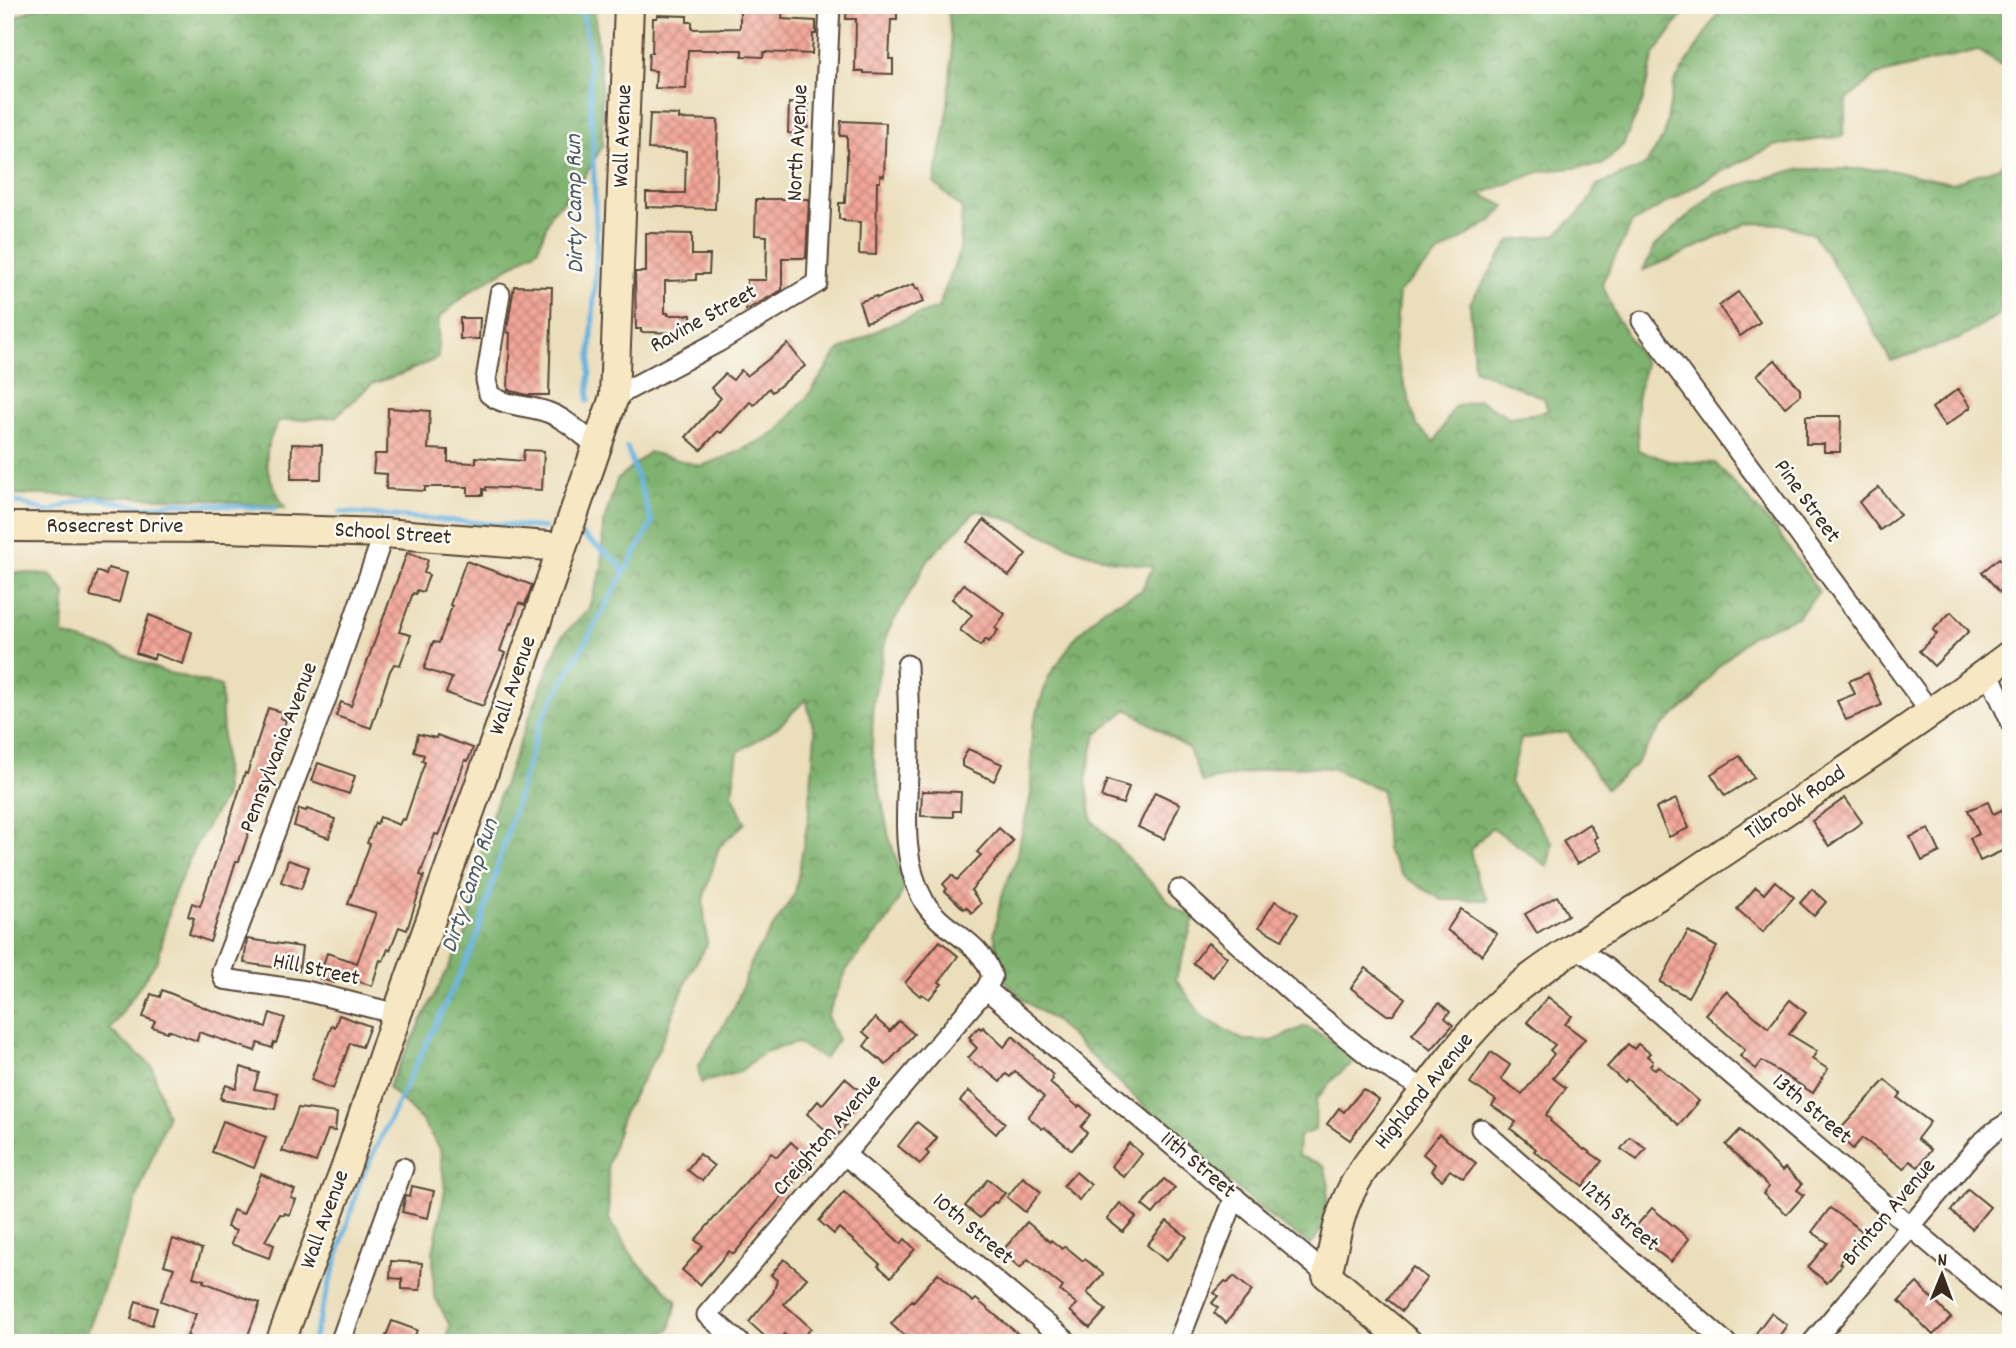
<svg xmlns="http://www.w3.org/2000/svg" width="2016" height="1348" font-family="Dekko,sans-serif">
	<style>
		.forest { fill: url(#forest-crowns); stroke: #5c6e46; stroke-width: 2 }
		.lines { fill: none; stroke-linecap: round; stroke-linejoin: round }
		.stream { stroke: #67b3e0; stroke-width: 5 }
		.building { fill: url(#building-cross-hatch) }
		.street-casing { stroke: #554536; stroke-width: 23 }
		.secondary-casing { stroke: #554536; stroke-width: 32 }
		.street { stroke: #fff; stroke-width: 19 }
		.secondary { stroke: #f7e8c3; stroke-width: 28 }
		.labels { text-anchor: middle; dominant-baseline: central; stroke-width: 5; stroke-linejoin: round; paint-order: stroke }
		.street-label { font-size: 23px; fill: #3b2a1e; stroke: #fdfcf7 }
		.water-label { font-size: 24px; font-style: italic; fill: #4a5a62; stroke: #fdfcf7 }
	</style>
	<defs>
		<pattern id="forest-crowns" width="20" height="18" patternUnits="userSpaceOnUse" patternTransform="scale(1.75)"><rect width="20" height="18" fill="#7eb26e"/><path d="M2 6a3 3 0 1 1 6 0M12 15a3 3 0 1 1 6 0" fill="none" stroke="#68915a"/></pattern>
		<pattern id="building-cross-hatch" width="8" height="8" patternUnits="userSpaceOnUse" patternTransform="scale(1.75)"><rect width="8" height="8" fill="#f2a598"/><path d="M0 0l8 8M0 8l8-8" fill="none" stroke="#c5877b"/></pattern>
	</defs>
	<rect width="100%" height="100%" fill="#fdfcf7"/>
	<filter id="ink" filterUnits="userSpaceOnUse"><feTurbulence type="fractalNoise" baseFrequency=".0143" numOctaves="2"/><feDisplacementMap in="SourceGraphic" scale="14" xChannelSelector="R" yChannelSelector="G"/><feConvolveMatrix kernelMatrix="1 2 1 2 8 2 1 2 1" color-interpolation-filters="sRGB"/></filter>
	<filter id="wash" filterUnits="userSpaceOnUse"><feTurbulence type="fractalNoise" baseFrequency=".00686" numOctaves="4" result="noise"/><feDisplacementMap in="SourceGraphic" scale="28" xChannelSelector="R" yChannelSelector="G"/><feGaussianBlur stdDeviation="1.57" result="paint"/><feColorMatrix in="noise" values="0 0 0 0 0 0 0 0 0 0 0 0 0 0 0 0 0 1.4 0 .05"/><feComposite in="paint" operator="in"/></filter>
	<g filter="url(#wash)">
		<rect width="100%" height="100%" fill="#ebdebb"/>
		<g class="forest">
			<path d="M41 5H594L601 81 603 145 576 191 551 213 538 249 468 293 439 318 438 358 404 373 372 384 335 417 279 421C257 457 267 474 285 508L205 499 5 494V22Z"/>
			<path d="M948 5H1689L1654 55 1642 103 1623 145 1602 165 1542 171 1480 194 1505 206 1494 219 1437 255 1399 292 1394 350 1417 426 1435 442 1454 407 1479 400 1509 417 1540 413 1548 410 1544 398 1474 369 1470 303 1510 241 1556 235 1585 207 1597 185 1645 166 1664 136 1674 83 1724 5H2011V73L1978 50 1877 75 1847 100 1843 136 1774 146 1714 175 1632 223 1602 283 1616 317 1645 364 1637 399 1638 450 1669 461 1715 463 1777 531 1819 592 1797 617 1752 635 1717 668 1693 700 1661 727 1634 766 1606 789 1568 732 1521 739 1510 783 1552 843 1548 867 1492 827 1470 850 1477 879 1488 900H1442L1403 876 1386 850 1382 790 1331 768 1282 766 1202 782 1189 749 1127 709 1096 735 1086 779 1092 820 1174 907 1194 918 1176 979 1202 1016 1243 1040 1273 1041 1305 1026 1327 1038 1356 1060 1335 1077 1316 1100 1315 1130 1299 1136 1298 1156 1324 1165 1329 1186 1323 1227 1311 1245 1273 1219 1214 1169 1159 1120 1056 1022 1025 1001 1002 977 994 933 1001 898 1015 862 1031 795 1032 728 1048 678 1075 638 1103 609 1141 591 1153 566 1113 561 1073 548 1013 521 977 510 930 557 887 633 873 703 872 752 889 837 905 886 889 919 847 969 827 1016 838 1040 824 1059 797 1043 764 1052 739 1072 701 1083 698 1067 735 1006 753 958 795 893 809 814 815 734 806 699 778 727 738 752 732 793 745 823 719 847 703 900 707 944 689 975 657 1053 623 1114 608 1164 609 1219 636 1261 677 1301 670 1329 644 1343H444L450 1326 434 1295 433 1253 445 1190 440 1149 422 1121 388 1087 469 927 474 881 487 828 544 679 562 636 588 610 602 569 603 524 617 480 649 452 701 466 735 453 776 433 808 396 837 352 886 326 938 308 960 250 962 209 934 183 946 125 952 55Z"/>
			<path d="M2011 151V282L2008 284 1998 315 1959 339 1891 361 1860 305 1813 234 1781 224 1748 223 1678 256 1643 270 1655 246 1715 192 1799 169H1884L1952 183 2002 166Z"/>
			<path d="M5 572 50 574 65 592 63 635 111 649 162 671 221 686 225 796 194 848 173 897 158 959 110 1030 152 1066 167 1117 88 1330V1343H5Z"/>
		</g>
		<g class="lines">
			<g class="stream">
				<path d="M581 5 588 42 597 246 588 401"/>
				<path d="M5 503 17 502 48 512 73 503 96 498 146 507 173 503 275 508"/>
				<path d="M341 512 545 528"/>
				<path d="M582 535 618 562 624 573"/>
				<path d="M312 1343 360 1181 475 943 539 725 652 523 627 447"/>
			</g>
		</g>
		<g id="blocks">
			<g class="building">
				<path d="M740 5H783L782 19 816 21V34H813L812 54 764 52 763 57 742 56V50H688L686 89 655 88 656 71 648 70 649 53H652L653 18H657L658 15 687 16V22H692V29L740 28Z"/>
				<path d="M847 5H897V20H891L889 59H893V74L864 73V71H855L856 19H846Z"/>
				<path d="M789 103 808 104V128H803V135L788 133Z"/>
				<path d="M650 114 679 115V119L718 120 715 209 646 207V193H685L686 151 648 149Z"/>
				<path d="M841 121 886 123 884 176 880 175V182H877L876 255 859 254 860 222 844 221V219H839V203H845V201L847 162V136H840Z"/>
				<path d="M756 199H809L806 258H782V290L746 310 747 280H766L767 236 755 235Z"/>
				<path d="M646 233 692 234V255H710L709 274H696V280L665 281V313H668V315H691L690 333 641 332V329H636L635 272H646Z"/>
				<path d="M914 284 916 289 919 288 924 302 866 322 859 302 876 296 877 298Z"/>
				<path d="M514 286 552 287 549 395H527L508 390 510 333 507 332 508 323Z"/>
				<path d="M1738 292 1760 322 1740 336 1719 306Z"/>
				<path d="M460 318H480L479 339H460Z"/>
				<path d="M788 344 805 366 772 392 769 388 754 405 750 402 721 433 718 431 701 450 686 437 721 398 711 388 725 374 733 380 741 370 747 376Z"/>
				<path d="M1775 360 1800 389V395L1785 407 1757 375Z"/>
				<path d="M1958 389 1971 407 1945 426 1932 408Z"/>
				<path d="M388 408 430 411 428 449 448 450V462L476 463V457L523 461 524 450 544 451 542 490 486 487V490L483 489V495H468V487H425V491L386 489 387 474 373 473 375 454H387Z"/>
				<path d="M1806 416H1841L1840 452H1824V444H1806Z"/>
				<path d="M292 444 322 445 321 479H291Z"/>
				<path d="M1879 487 1900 515 1880 530 1859 502Z"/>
				<path d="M984 520 1026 554 1009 576 967 542Z"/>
				<path d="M407 553 428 560 424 573 429 575 423 592 417 590 416 594 413 593 399 632 411 635 400 665 394 664 390 671 371 728 336 716 341 702 351 706Z"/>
				<path d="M1999 558 2011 571V590L2003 596 1982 572Z"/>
				<path d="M466 561 532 585 525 605 519 603 512 624 510 623 500 651 505 653 483 706 446 693 452 678 424 669 433 642 439 643 452 606 450 605Z"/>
				<path d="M108 568 127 573 119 603 90 596 97 571 106 575Z"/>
				<path d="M964 584 1005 614 995 628 998 630 989 642 986 639 980 646 960 630 972 615 952 599Z"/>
				<path d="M1951 612 1969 631 1934 666 1919 651 1937 634 1933 630Z"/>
				<path d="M149 615 192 632 183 664 155 654 154 659 136 653Z"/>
				<path d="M1868 673 1882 705 1846 720 1837 701 1855 694 1849 681Z"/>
				<path d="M268 708 282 712 280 718 286 720 265 787 259 785V802L239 861H236L210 942 189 934 194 918 188 916 192 903 200 906 226 832 245 773 247 774Z"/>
				<path d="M418 734 436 738 437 735 473 748 468 761 465 760 446 817 438 835 435 834 420 875 424 876 407 930 399 927 390 950 388 949 383 961 380 960 372 986 340 975 339 980 335 979 334 983 319 978 327 953 357 963 376 913 348 904 370 844 367 843 375 823 377 824 380 817 399 825 402 819 405 820 425 762 422 761 424 755 414 752Z"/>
				<path d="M968 749 1002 764 994 781 962 766V760Z"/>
				<path d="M1740 756 1754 778 1725 796 1711 774Z"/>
				<path d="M318 763 355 776 349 794 312 781Z"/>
				<path d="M1107 780 1129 787 1123 804 1101 797Z"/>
				<path d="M922 791 961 792 960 811H953V817L921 816Z"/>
				<path d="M1155 792 1180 804 1164 839 1138 827Z"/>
				<path d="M1845 798 1862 822 1829 846 1812 821Z"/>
				<path d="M1676 799 1689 828 1669 837 1656 808Z"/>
				<path d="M1988 802 1993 814 2011 806V847L1980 861 1970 838 1979 834 1968 810Z"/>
				<path d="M299 809 306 811 307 809 335 819 329 838 294 826Z"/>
				<path d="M1589 824 1597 837 1594 839 1601 850 1577 864 1563 841Z"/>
				<path d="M999 828 1013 841 971 890 981 904 972 913 966 907 964 909 945 891 947 889 943 884 952 875 957 880 981 855 977 852Z"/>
				<path d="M1929 829 1940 852 1922 861 1910 837Z"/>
				<path d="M288 860 309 867 301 889 281 882Z"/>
				<path d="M1775 881 1794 897 1763 932 1737 909 1756 887 1764 894Z"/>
				<path d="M1812 889 1826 902 1814 916 1800 903Z"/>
				<path d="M1557 896 1568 915 1537 933 1525 914Z"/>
				<path d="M1275 901 1298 914 1282 940 1259 927Z"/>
				<path d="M1461 909 1497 934 1482 955 1447 930Z"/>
				<path d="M1688 931 1717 947 1688 997 1660 982Z"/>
				<path d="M247 939 302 947 299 971 244 963Z"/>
				<path d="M940 941 958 956 939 982 942 984 929 999 922 994 920 996 905 983Z"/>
				<path d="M1208 943 1227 957 1213 977 1193 963Z"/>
				<path d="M1366 968 1405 998 1393 1015H1387L1351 988Z"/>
				<path d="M162 990 211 1010 266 1027 270 1013 285 1018 276 1043 274 1042 272 1048 258 1043 255 1051 199 1032 197 1041 168 1030 167 1032 152 1027 155 1021 143 1017 151 994 160 997Z"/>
				<path d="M1726 991 1768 1028 1790 1000 1806 1013 1789 1034 1817 1051 1812 1059 1828 1069 1813 1093 1762 1061 1756 1069 1740 1056 1745 1050 1705 1014Z"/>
				<path d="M1548 997 1572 1016 1565 1024 1585 1039 1553 1078 1566 1088 1546 1115 1551 1119 1550 1121 1584 1150 1585 1149 1602 1161 1583 1186 1548 1160 1547 1161 1534 1151 1536 1149 1511 1129 1516 1122 1492 1106 1496 1100 1470 1083 1491 1052 1510 1065 1501 1079 1522 1094 1554 1054 1550 1050 1555 1045 1527 1022Z"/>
				<path d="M1439 1003 1450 1012 1445 1018 1453 1025 1431 1050 1412 1034Z"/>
				<path d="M339 1015 370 1026 362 1047 350 1043 333 1089 311 1080 332 1025 335 1027Z"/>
				<path d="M875 1018 890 1031 899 1021 914 1034 886 1065 864 1046 870 1038 863 1032Z"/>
				<path d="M979 1027 981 1029 983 1027 1004 1047 1013 1036 1053 1075 1051 1077 1053 1079 1050 1083 1078 1107 1080 1105 1091 1115 1081 1127 1087 1133 1072 1150 1044 1127 1042 1129 1028 1117 1044 1097 1015 1071 1010 1077 1006 1074 1000 1082 982 1067 980 1068 968 1058 977 1048 970 1041 972 1040 969 1037Z"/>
				<path d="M1628 1044 1634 1049 1638 1044 1650 1053 1647 1056 1653 1061 1650 1066 1655 1069 1658 1066 1699 1101 1679 1125 1627 1079 1624 1082 1607 1067Z"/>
				<path d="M241 1067 259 1073 254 1089 278 1093 275 1109 222 1100 223 1099 220 1098 226 1085 236 1089Z"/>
				<path d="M845 1078 866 1096 843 1123 846 1125 835 1138 807 1114 818 1101 822 1105Z"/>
				<path d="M1885 1080 1901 1094 1898 1098 1930 1122 1917 1139 1931 1150 1918 1167 1910 1161 1904 1169 1862 1138 1853 1149 1836 1134Z"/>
				<path d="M1363 1089 1379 1100 1350 1140 1327 1124 1339 1108 1344 1112Z"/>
				<path d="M969 1091 1005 1123 996 1134 960 1101Z"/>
				<path d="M298 1108 337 1113 335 1131 328 1130 316 1162 282 1151Z"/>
				<path d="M223 1121 266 1137 254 1168 212 1152Z"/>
				<path d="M917 1122 937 1138 926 1151 929 1154 920 1164 898 1146Z"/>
				<path d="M1740 1130 1782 1171 1785 1168 1802 1184 1797 1190 1804 1195 1787 1214 1763 1194 1769 1187 1726 1145Z"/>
				<path d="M1439 1134 1476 1163 1463 1179 1450 1170 1442 1180 1431 1171 1435 1164 1423 1154Z"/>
				<path d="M1630 1137 1646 1148 1637 1160 1621 1149Z"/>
				<path d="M791 1142 814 1163 801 1176 799 1175 734 1254 729 1251 700 1285 682 1270 703 1246 695 1240 771 1153 777 1157Z"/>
				<path d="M1129 1143 1142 1154 1124 1177 1111 1166Z"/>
				<path d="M699 1154 714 1166 702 1181 687 1170Z"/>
				<path d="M1076 1172 1091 1185 1079 1200 1063 1186Z"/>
				<path d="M261 1174 295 1190 291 1198 296 1200 289 1215 285 1213 284 1215 280 1214 265 1241 274 1245 269 1258 231 1244 236 1231 227 1227 233 1210 243 1214Z"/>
				<path d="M1023 1177 1041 1192 1025 1212 1007 1197Z"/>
				<path d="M988 1179 1005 1193 996 1203 994 1202 980 1218 965 1206Z"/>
				<path d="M1164 1179 1175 1188 1153 1214 1142 1205Z"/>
				<path d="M412 1186 434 1191 428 1218 402 1212 406 1195 410 1196Z"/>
				<path d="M1968 1189 1990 1207 1972 1229 1951 1211Z"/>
				<path d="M844 1191 901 1244 905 1239 915 1249 891 1277 878 1266 880 1264 839 1228 834 1234 819 1221Z"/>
				<path d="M1120 1203 1136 1217 1123 1232 1107 1219Z"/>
				<path d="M1652 1208 1689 1239 1671 1262 1644 1241 1642 1243 1630 1233Z"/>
				<path d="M1830 1208 1862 1231 1839 1263 1842 1265 1827 1283 1808 1267 1828 1243 1812 1232Z"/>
				<path d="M1167 1221 1187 1237 1166 1261 1147 1245Z"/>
				<path d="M1027 1222 1050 1242 1051 1240 1062 1249 1065 1246 1083 1261 1085 1259 1103 1274 1087 1293 1106 1310 1090 1328 1070 1311 1077 1304 1060 1291 1063 1287 1028 1259 1020 1268 1010 1259 1012 1256 1004 1249Z"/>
				<path d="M173 1239 202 1249 193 1277 204 1280 203 1282 260 1303 245 1343H205L187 1336 196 1314 161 1301 174 1268 164 1265Z"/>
				<path d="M784 1259 807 1278 784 1304 811 1328 799 1343H795L784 1334 776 1343H772L749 1322 773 1293 777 1280 771 1275Z"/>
				<path d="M391 1261 422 1263 420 1290 402 1289V1279L390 1278Z"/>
				<path d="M1413 1267 1427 1278 1402 1311 1387 1299Z"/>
				<path d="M938 1273 973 1302 976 1299 1029 1343H912L891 1324 912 1300 913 1302Z"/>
				<path d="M1234 1276 1252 1291 1226 1323 1214 1313 1218 1308 1212 1303 1218 1296 1214 1293 1225 1281 1228 1283Z"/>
				<path d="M1917 1283 1951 1318 1933 1335 1899 1301Z"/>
				<path d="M136 1301 157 1308 152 1325 131 1319Z"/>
				<path d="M1771 1313 1787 1325 1774 1343H1768L1756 1333Z"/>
				<path d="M392 1321 417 1330 412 1343H383Z"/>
			</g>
		</g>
	</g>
	<g filter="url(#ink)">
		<use href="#blocks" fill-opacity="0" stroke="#554536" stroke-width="2"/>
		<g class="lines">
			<defs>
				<g id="street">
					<path d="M500 294 486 380 489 394C505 407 528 405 547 412 565 418 581 434 597 446"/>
					<path d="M1642 321 1931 713"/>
					<path d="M614 397 720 341 817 283 830 5"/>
					<path d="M384 533 330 688 222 971 224 979 306 991 397 1014"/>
					<path d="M1988 671 2011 722"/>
					<path d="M1179 890 1300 1000 1373 1059 1426 1090"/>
					<path d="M1577 948 1606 968 2011 1312"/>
					<path d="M986 989 1327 1275"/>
					<path d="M1481 1129 1726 1343"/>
					<path d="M844 1154 1069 1343"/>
					<path d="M340 1343 403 1168"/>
					<path d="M740 1343 707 1315 986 989 992 977C982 940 944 933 925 903 898 857 908 801 909 750 909 722 908 693 907 665"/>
					<path d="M1178 1343 1235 1197"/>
					<path d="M1812 1343 1979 1145 1995 1131 2011 1121"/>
				</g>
				<g id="secondary">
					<path d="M5 527 224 528 384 533 561 547"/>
					<path d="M280 1343 347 1164 397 1014 503 719 614 397 629 5"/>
					<path d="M1408 1343 1327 1275C1334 1247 1338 1215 1352 1189 1365 1163 1387 1140 1405 1117 1439 1073 1472 1024 1516 989 1570 946 1632 914 1688 876 1796 803 1907 733 2011 654"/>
				</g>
			</defs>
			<use href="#street" class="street-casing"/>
			<use href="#secondary" class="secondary-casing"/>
			<use href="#street" class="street"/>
			<use href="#secondary" class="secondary"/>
		</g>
	</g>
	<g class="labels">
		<g class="street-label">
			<text transform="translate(624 136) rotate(-88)">Wall Avenue</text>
			<text transform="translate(799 143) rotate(-87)">North Avenue</text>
			<text transform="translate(704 320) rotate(-29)">Ravine Street</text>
			<text transform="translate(1806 502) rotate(54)">Pine Street</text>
			<text x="115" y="527">Rosecrest Drive</text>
			<text transform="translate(393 535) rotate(4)">School Street</text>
			<text transform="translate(514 686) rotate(-71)">Wall Avenue</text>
			<text transform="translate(280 748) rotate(-69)">Pennsylvania Avenue</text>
			<text transform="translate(1796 804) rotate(-34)">Tilbrook Road</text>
			<text transform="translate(316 971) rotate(12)">Hill Street</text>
			<text transform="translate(1425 1092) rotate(-51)">Highland Avenue</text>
			<text transform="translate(1811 1110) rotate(40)">13th Street</text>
			<text transform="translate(828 1136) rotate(-49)">Creighton Avenue</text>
			<text transform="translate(1197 1166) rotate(40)">11th Street</text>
			<text transform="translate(1890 1213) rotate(-50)">Brinton Avenue</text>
			<text transform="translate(1619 1217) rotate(41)">12th Street</text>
			<text transform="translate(326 1220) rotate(-70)">Wall Avenue</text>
			<text transform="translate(972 1230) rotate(40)">10th Street</text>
		</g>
		<g class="water-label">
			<text transform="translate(576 204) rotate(-91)">Dirty Camp Run</text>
			<text transform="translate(471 886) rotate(-72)">Dirty Camp Run</text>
		</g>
	</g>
	<rect width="2016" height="1348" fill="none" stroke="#fdfcf7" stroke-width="28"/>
	<g transform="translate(1942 1275) rotate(1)" stroke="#fdfcf7" stroke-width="5" paint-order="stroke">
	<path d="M0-5L12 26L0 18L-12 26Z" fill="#3b2a1e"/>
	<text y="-10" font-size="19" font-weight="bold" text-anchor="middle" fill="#3b2a1e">N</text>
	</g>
</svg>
